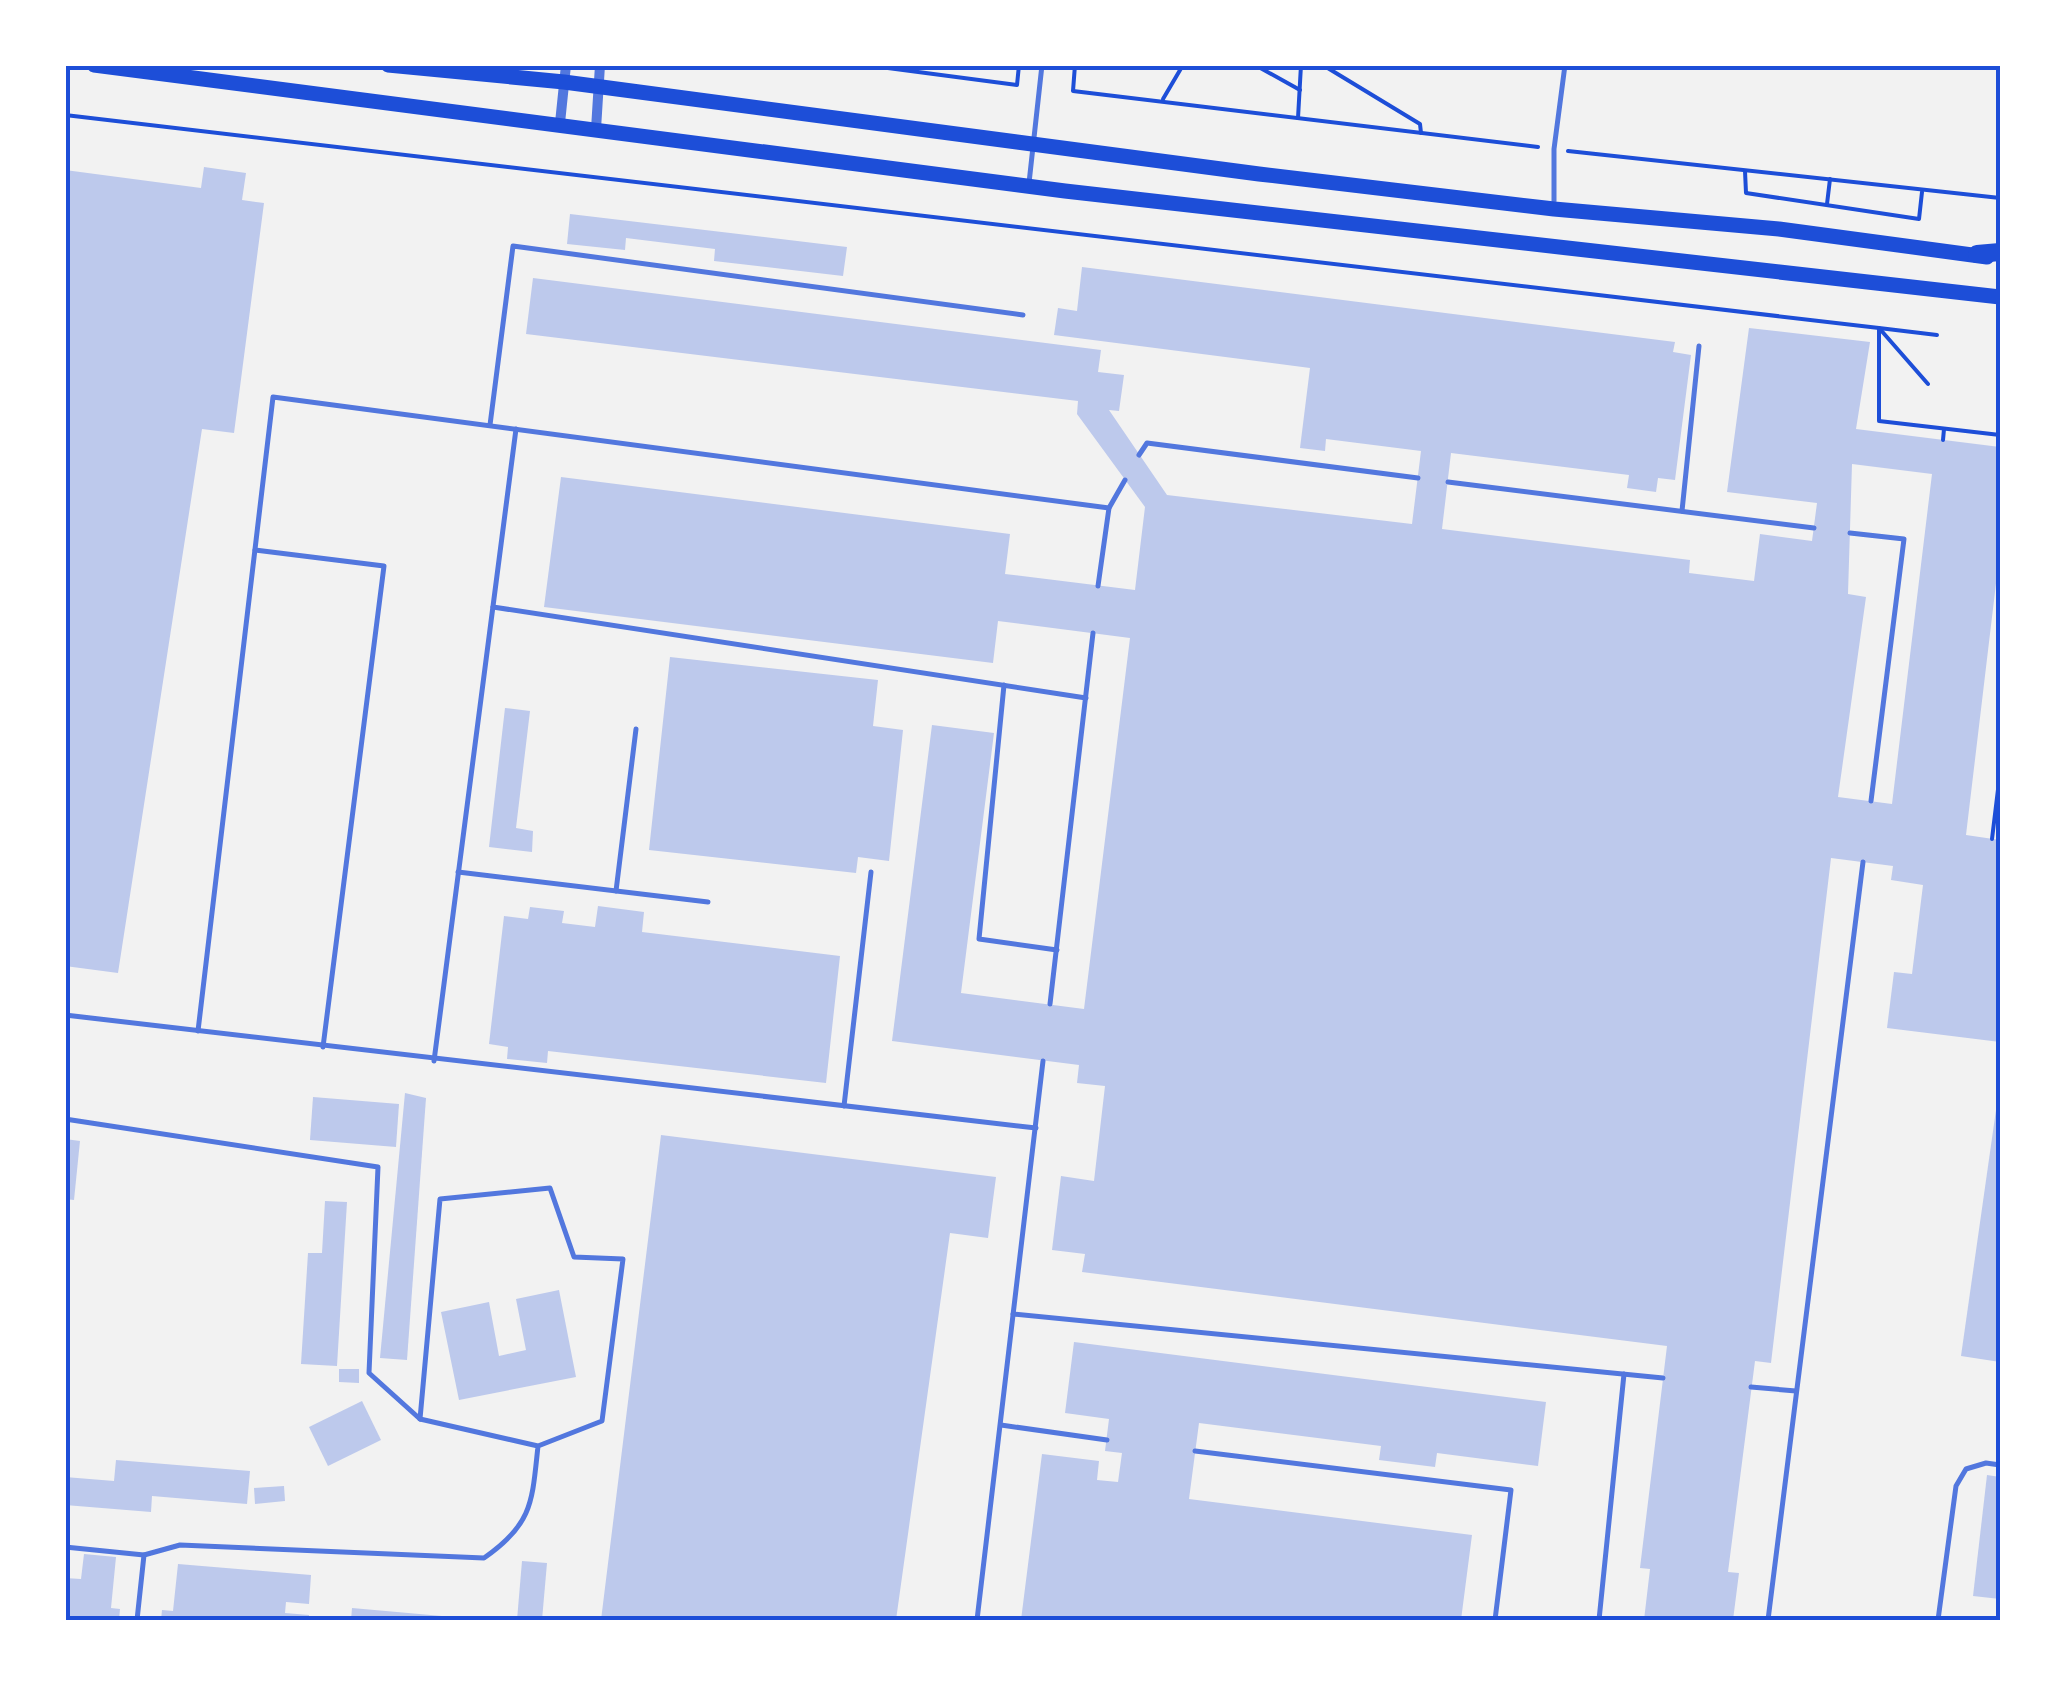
<svg xmlns="http://www.w3.org/2000/svg" width="2065" height="1685" font-family="Overpass,sans-serif">
	<style>
		.building { fill: #bdc9ec; fill-rule: evenodd }
		.lines { fill: none; stroke-linecap: round; stroke-linejoin: round }
		.path { stroke: #1d4ed8; stroke-width: 4 }
		.service { stroke: #5277de; stroke-width: 5 }
		.minor { stroke: #5277de; stroke-width: 10 }
		.secondary { stroke: #1d4ed8; stroke-width: 15 }
		.primary { stroke: #1d4ed8; stroke-width: 18 }
		.neatline { fill: none; stroke: #1d4ed8; stroke-width: 4 }
	</style>
	<rect width="100%" height="100%" fill="#f2f2f2"/>
	<g class="building">
		<path d="M204 167 246 173 242 200 264 203 234 433 202 429 118 973 65 966V170L201 188Z"/>
		<path d="M570 214 847 247 843 276 714 261 715 249 626 238 625 250 567 244Z"/>
		<path d="M1082 267 1675 342 1673 352 1691 355 1675 480 1658 478 1656 492 1627 488 1629 475 1451 453 1442 529 1690 560 1689 573 1754 581 1760 534 1812 541 1817 503 1727 492 1749 328 1870 342 1856 429 2000 447V550L1966 835 2000 840V1042L1887 1028 1894 972 1912 974 1923 885 1891 880 1893 866 1831 858 1771 1363 1755 1361 1728 1572 1739 1573 1733 1620H1644L1650 1569 1640 1568 1667 1346 1082 1272 1085 1254 1052 1250 1061 1176 1094 1181 1105 1086 1077 1083 1079 1065 892 1041 932 725 994 733 961 993 1084 1009 1130 638 998 621 993 663 544 607 561 477 1010 534 1005 574 1135 590 1145 507 1077 414 1078 401 526 334 533 278 1101 350 1098 372 1124 375 1119 411 1109 410 1167 495 1412 524 1421 451 1326 439 1325 451 1300 448 1310 368 1054 335 1058 308 1077 311ZM1852 464 1932 474 1892 804 1838 797 1866 597 1848 594Z"/>
		<path d="M670 657 878 680 873 726 903 730 889 861 858 857 856 873 649 850Z"/>
		<path d="M505 708 530 711 516 828 533 831 532 852 489 847Z"/>
		<path d="M598 906 644 912 642 932 840 956 826 1083 548 1051 547 1063 507 1059 508 1047 489 1044 504 916 528 919 530 907 564 911 562 923 595 927Z"/>
		<path d="M405 1093 426 1098 407 1360 380 1358Z"/>
		<path d="M1998 1096 2000 1097V1362L1961 1356Z"/>
		<path d="M313 1097 399 1104 396 1147 310 1140Z"/>
		<path d="M661 1135 996 1177 988 1238 950 1233 896 1620H601Z"/>
		<path d="M65 1139 80 1141 74 1200 65 1199Z"/>
		<path d="M325 1201 347 1202 337 1366 301 1364 308 1253H322Z"/>
		<path d="M559 1290 576 1377 459 1400 441 1312 489 1302 499 1356 526 1350 516 1299Z"/>
		<path d="M1074 1342 1546 1402 1538 1466 1437 1453 1435 1467 1379 1460 1381 1446 1199 1423 1189 1499 1472 1535 1461 1620H1021L1042 1454 1099 1461 1097 1480 1118 1482 1122 1453 1105 1451 1109 1419 1065 1413Z"/>
		<path d="M339 1369H359V1383L339 1382Z"/>
		<path d="M362 1401 381 1440 328 1466 309 1427Z"/>
		<path d="M116 1460 250 1471 247 1504 152 1496 151 1512 65 1505V1477L114 1481Z"/>
		<path d="M1987 1475 2000 1477V1599L1973 1596Z"/>
		<path d="M284 1486 285 1501 255 1504 254 1488Z"/>
		<path d="M84 1554 116 1557 111 1608 120 1609 119 1620H65V1578L81 1579Z"/>
		<path d="M522 1561 547 1563 542 1620H517Z"/>
		<path d="M178 1564 311 1575 309 1604 286 1602 285 1613 309 1615V1620H161L162 1610 173 1611Z"/>
		<path d="M352 1608 453 1617V1620H351Z"/>
	</g>
	<g class="lines">
		<g class="path">
			<path d="M865 65 1017 85 1019 65"/>
			<path d="M1075 65 1073 91 1538 147"/>
			<path d="M1255 65 1300 90"/>
			<path d="M1339 65 1326 67 1420 124 1421 133"/>
			<path d="M1163 99 1183 65"/>
			<path d="M65 115 1879 328 1928 384"/>
			<path d="M1298 118 1301 65"/>
			<path d="M1568 151 2000 198"/>
			<path d="M1745 171 1746 193 1919 219 1922 192"/>
			<path d="M1827 204 1830 179"/>
			<path d="M1937 335 1879 328V421L2000 435"/>
			<path d="M1943 440 1944 429"/>
			<path d="M1992 839 2000 773"/>
		</g>
		<g class="service">
			<path d="M1029 183 1042 65"/>
			<path d="M1554 206V149L1565 65"/>
			<path d="M490 425 513 246 1023 315"/>
			<path d="M1139 455 1147 443 1418 478"/>
			<path d="M1448 482 1814 528"/>
			<path d="M1682 511 1699 346"/>
			<path d="M1850 533 1904 539 1871 801"/>
			<path d="M255 550 384 566 323 1047"/>
			<path d="M1098 586 1109 508 1125 480"/>
			<path d="M493 607 1086 698"/>
			<path d="M1004 685 979 939 1057 950"/>
			<path d="M458 872 708 902"/>
			<path d="M616 891 636 729"/>
			<path d="M1050 1004 1093 633"/>
			<path d="M65 1015 1036 1128"/>
			<path d="M198 1031 273 397 1109 508"/>
			<path d="M434 1061 516 429"/>
			<path d="M844 1106 871 872"/>
			<path d="M65 1119 378 1167 369 1373 420 1419"/>
			<path d="M1013 1314 1663 1378"/>
			<path d="M1751 1387 1796 1391"/>
			<path d="M1001 1425 1107 1440"/>
			<path d="M1195 1451 1511 1490 1495 1620"/>
			<path d="M65 1547 144 1555 180 1545 484 1558C533 1524 532 1502 538 1446L420 1419 440 1199 550 1188 574 1257 623 1259 602 1421 538 1446"/>
			<path d="M137 1620 144 1555"/>
			<path d="M977 1620 1043 1061"/>
			<path d="M1599 1620 1624 1374"/>
			<path d="M1768 1620 1863 862"/>
			<path d="M1938 1620 1956 1486 1966 1469 1986 1463 2000 1465"/>
		</g>
		<g class="minor">
			<path d="M560 123 566 65"/>
			<path d="M596 129 600 65"/>
		</g>
		<g class="secondary">
			<path d="M94 65 1065 191 2000 297"/>
			<path d="M388 65 564 82 1259 174 1554 209 1779 229 1987 257"/>
		</g>
		<path class="primary" d="M1977 254 2000 252"/>
	</g>
	<rect width="2065" height="1685" fill="none" stroke="#ffffff" stroke-width="135"/>
	<rect x="68" y="68" width="1930" height="1550" class="neatline"/>
</svg>
